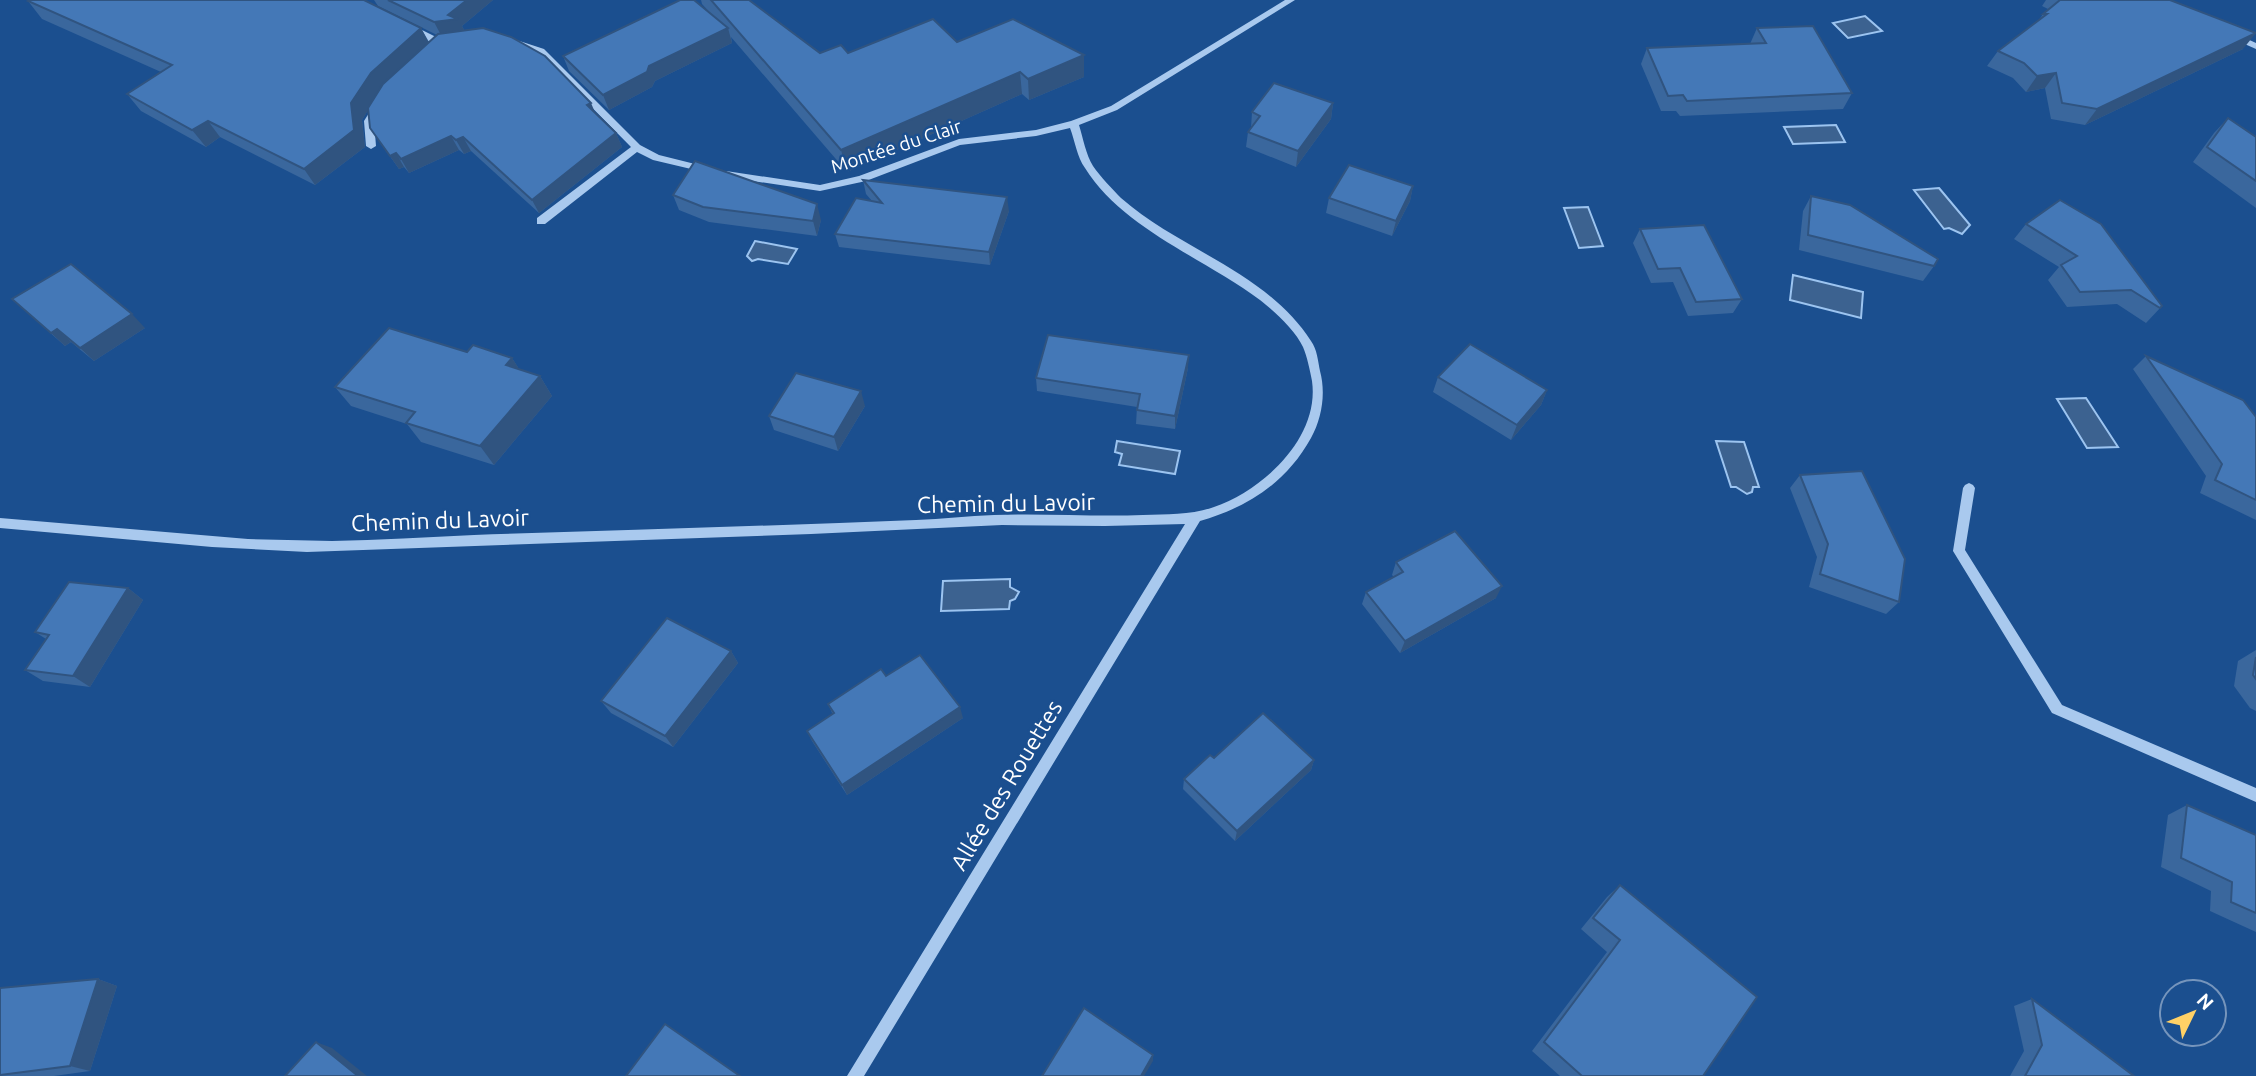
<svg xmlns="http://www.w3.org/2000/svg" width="2256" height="1076" font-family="Ubuntu,sans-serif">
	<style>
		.water { fill: #3c6290; stroke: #9cc4f0; stroke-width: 2 }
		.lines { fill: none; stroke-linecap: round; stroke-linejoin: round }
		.minor { fill: #a9c9ee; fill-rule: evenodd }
		.wall { fill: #3a679d }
		.shaded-wall { fill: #305480 }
		.building { fill: #4478b7; stroke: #305480; stroke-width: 2 }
		.labels { text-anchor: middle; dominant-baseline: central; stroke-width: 5; stroke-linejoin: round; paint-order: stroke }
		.far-street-label { font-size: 19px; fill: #fff; stroke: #1b4f8f }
		.street-label { font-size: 23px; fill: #fff; stroke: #1b4f8f }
	</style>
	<rect width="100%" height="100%" fill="#1b4f8f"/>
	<g class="water">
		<path d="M1865 16 1882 31 1848 38 1833 23Z"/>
		<path d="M1836 125 1845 142 1793 144 1784 127Z"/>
		<path d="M1939 188 1970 225 1962 234 1949 228 1944 229 1914 190Z"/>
		<path d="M1588 207 1603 246 1579 248 1564 208Z"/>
		<path d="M755 241 797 249 788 264 758 259 752 261 747 256Z"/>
		<path d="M1793 275 1863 292 1861 318 1790 300Z"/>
		<path d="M2086 398 2118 447 2087 448 2057 399Z"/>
		<path d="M1117 441 1180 451 1175 474 1119 465 1122 454 1115 452Z"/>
		<path d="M1716 441 1744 442 1759 487H1753L1752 492 1747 494 1736 487H1731Z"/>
		<path d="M1010 579V587L1019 592 1015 599 1010 601 1009 609 941 611 943 581Z"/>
	</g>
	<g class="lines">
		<g class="minor">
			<path d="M1285 0H1295L1117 110 1079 125C1083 138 1086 155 1093 166 1100 176 1112 189 1121 198 1180 250 1267 272 1311 341 1317 349 1318 361 1320 371 1326 393 1322 418 1311 438 1286 483 1248 507 1200 521L864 1076H847L1185 524 1105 526 1002 525 811 534 307 552 212 547 0 528V518L248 539 332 541C379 540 427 537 474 535 621 530 769 526 916 520 942 519 968 516 994 515 1044 513 1094 517 1143 515 1168 514 1191 515 1214 507 1263 490 1320 438 1312 381 1310 371 1307 356 1303 347 1295 330 1274 311 1260 300 1204 258 1123 229 1085 168 1077 157 1075 141 1070 128L1036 136 960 145 866 181 820 191 726 177 721 174 726 171 820 185 859 176 959 139 1036 130 1071 121 1111 106Z"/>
			<path d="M410 24 442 40 447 39 452 42C437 50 420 36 407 29L406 27Z"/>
			<path d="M2234 33 2256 43V49L2231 38V34Z"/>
			<path d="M507 37 544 49 640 145 659 155 711 168V172L708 173 653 160 637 152 545 224H537V218L631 147 538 53 504 42V38Z"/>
			<path d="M377 104 382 107 374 121 376 146 371 149 366 146 364 121 374 105Z"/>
			<path d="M1969 483 1973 485 1975 488 1965 550 2062 705 2256 788V802L2052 713 1953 551 1963 488 1965 485Z"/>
		</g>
	</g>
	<g class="wall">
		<path d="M374 0H493L462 26 464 30 596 114 616 133 622 147 539 213 471 151 464 154 459 150 409 173 404 167 399 169 370 128 368 110 362 120 365 147 315 185 220 137 206 147 141 111 127 94 161 72 42 19 28 1 421 28 429 42 437 35 378 6Z"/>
		<path d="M701 0H749L820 53H848L957 42 1084 55V77L1029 100 1022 94 847 172 731 37 732 43 655 81 652 87 609 110 569 71 563 56 712 15 702 4Z"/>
		<path d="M2046 0H2170L2243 49 2085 125 2051 119 2045 88 2026 92 2013 78 1987 66 1998 51 2039 20 2043 14 2048 9 2042 6Z"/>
		<path d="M1757 28 1852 93 1843 109 1680 116 1676 111H1661L1641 64 1647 48 1750 44Z"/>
		<path d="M1333 103 1331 119 1296 167 1246 147 1248 132 1251 128 1252 112Z"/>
		<path d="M2228 118 2256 137V208L2193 162 2214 133Z"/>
		<path d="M863 180 1009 211 990 265 839 247 835 234 872 201 866 194Z"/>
		<path d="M1413 186 1410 201 1392 236 1326 213 1329 198Z"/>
		<path d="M673 195 821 220 817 236 709 222 679 210Z"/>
		<path d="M1811 196 1934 266 1923 281 1799 250 1803 211Z"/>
		<path d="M2026 224 2162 306 2146 323 2117 304 2067 307 2048 280 2059 267 2014 239Z"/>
		<path d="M1640 229 1742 299 1733 313 1688 316 1673 282 1651 283 1633 243Z"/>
		<path d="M12 299 145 328 94 361 71 342 65 346Z"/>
		<path d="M467 352 512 358 519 369 540 376 552 396 494 465 421 442 407 424 351 406 335 387Z"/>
		<path d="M2146 356 2256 417V520L2200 493 2206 476 2133 369Z"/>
		<path d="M1188 368 1175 429 1136 424 1137 407 1037 391 1036 378Z"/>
		<path d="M1438 377 1547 390 1541 405 1511 440 1433 392Z"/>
		<path d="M865 406 838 451 774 430 769 416Z"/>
		<path d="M1800 475 1899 602 1886 614 1809 587 1817 557 1790 488Z"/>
		<path d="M1396 562 1496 598 1400 653 1362 604 1366 592 1394 577 1392 575Z"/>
		<path d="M128 588 143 600 90 687 43 681 25 670 46 639 35 632Z"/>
		<path d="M2256 650V711L2250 708 2234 686 2238 661Z"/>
		<path d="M731 651 738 663 673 747 611 713 601 701Z"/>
		<path d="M886 676 963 718 847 795 812 741 807 731 833 715 828 704Z"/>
		<path d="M1214 758 1314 760 1311 770 1235 841 1183 789 1184 779Z"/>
		<path d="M2187 805 2256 835V932L2210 911 2211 891 2161 867 2168 815Z"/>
		<path d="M1620 885 1703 1076H1560L1532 1051 1607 952 1581 929 1607 897Z"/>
		<path d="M98 979 117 986 90 1071 54 1076H0V988Z"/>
		<path d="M2032 999 2134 1076H2010L2024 1051 2014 1006Z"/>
	</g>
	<g class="shaded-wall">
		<path d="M467 0H493L462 26 466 34 442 37 434 22 448 15Z"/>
		<path d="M421 28 430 45 381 90 362 120 365 147 315 185 304 169 371 73Z"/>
		<path d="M728 28 732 43 655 81 652 87 609 110 603 95 649 66Z"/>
		<path d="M2256 33 2243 49 2085 125 2097 109Z"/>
		<path d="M1084 55V77L1029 100 1028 79Z"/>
		<path d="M1020 72 1022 94 847 172 841 150Z"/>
		<path d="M2056 73 2045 88 2026 92 2037 76Z"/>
		<path d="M591 103 597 117 587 105Z"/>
		<path d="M1333 103 1331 119 1296 167 1298 151Z"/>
		<path d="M208 121 220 137 206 147 192 130Z"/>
		<path d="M616 133 622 147 539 213 532 200Z"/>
		<path d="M451 136 459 150 409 173 401 159Z"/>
		<path d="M463 137 471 151 464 154 456 140Z"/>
		<path d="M396 153 404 167 399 169 390 156Z"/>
		<path d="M1413 186 1410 201 1392 236 1396 221Z"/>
		<path d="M1007 197 1009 211 990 265 989 252Z"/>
		<path d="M817 204 821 220 817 236 813 221Z"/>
		<path d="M132 314 145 328 94 361 80 348Z"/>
		<path d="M57 329 71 342 65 346 51 333Z"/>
		<path d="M1189 355 1188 368 1175 429V416Z"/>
		<path d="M512 358 525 378 506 365Z"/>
		<path d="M540 376 552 396 494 465 480 446Z"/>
		<path d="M1547 390 1541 405 1511 440 1517 425Z"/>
		<path d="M861 391 865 406 838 451 834 437Z"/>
		<path d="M1502 586 1496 598 1400 653 1405 641Z"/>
		<path d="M128 588 143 600 90 687 73 676Z"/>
		<path d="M731 651 738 663 673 747 665 736Z"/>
		<path d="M960 707 963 718 847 795 842 785Z"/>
		<path d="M1314 760 1311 770 1235 841 1237 831Z"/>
		<path d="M98 979 117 986 90 1071 70 1066Z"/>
		<path d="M316 1042 332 1048 367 1076H358Z"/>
		<path d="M1153 1055V1061L1144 1076H1141Z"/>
	</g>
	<g class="building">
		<path d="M30 0H364L421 28 371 73 351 103 354 130 304 169 208 121 192 130 127 94 172 65 28 1Z"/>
		<path d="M388 0H467L448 15 458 19 434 22Z"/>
		<path d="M680 0H694L728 28 649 66 647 72 603 95 563 56Z"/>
		<path d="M711 0H749L820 53 841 45 848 53 933 19 957 42 1013 19 1084 55 1028 79 1020 72 841 150Z"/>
		<path d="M2060 0H2170L2256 33 2097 109 2062 103 2056 73 2037 76 2024 63 1998 51 2047 14H2043Z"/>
		<path d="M1813 26 1852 93 1687 101 1683 95 1668 96 1647 48 1766 43 1757 28Z"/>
		<path d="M483 28 511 37 545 56 591 103 587 105 616 133 532 200 463 137 456 140 451 136 401 159 396 153 390 156 370 128 368 108 383 84 438 34Z"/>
		<path d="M1274 83 1333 103 1298 151 1248 132 1260 116 1252 112Z"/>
		<path d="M2228 118 2256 137V181L2207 147Z"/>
		<path d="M695 161 817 204 813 221 703 207 673 195Z"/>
		<path d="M1349 165 1413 186 1396 221 1329 198Z"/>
		<path d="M863 180 1007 197 989 252 835 234 856 198 882 203Z"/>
		<path d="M1811 196 1850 205 1938 259 1934 266 1808 235Z"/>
		<path d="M2060 200 2101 224 2162 306 2160 308 2131 290 2080 292 2061 265 2077 256 2026 224Z"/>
		<path d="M1704 225 1742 299 1696 302 1680 268 1658 269 1640 229Z"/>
		<path d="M71 264 132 314 80 348 57 329 51 333 12 299Z"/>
		<path d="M389 328 467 352 473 345 512 358 506 365 540 376 480 446 406 423 415 412 335 387Z"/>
		<path d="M1048 335 1189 355 1175 416 1137 410 1140 394 1036 378Z"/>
		<path d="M1470 344 1547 390 1517 425 1438 377Z"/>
		<path d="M2146 356 2243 400 2256 417V500L2215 480 2222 464Z"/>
		<path d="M796 373 861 391 834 437 769 416Z"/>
		<path d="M1862 471 1905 559 1899 602 1820 574 1828 544 1800 475Z"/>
		<path d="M1455 531 1502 586 1405 641 1366 592 1403 572 1396 562Z"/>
		<path d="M69 582 128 588 73 676 25 670 49 635 35 632Z"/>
		<path d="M667 618 731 651 665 736 601 701Z"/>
		<path d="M920 655 960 707 842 785 807 731 834 713 828 704 881 669 886 676Z"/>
		<path d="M2256 657V679L2253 675Z"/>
		<path d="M1263 713 1314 760 1237 831 1184 779 1210 755 1214 758Z"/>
		<path d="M2187 805 2256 835V913L2231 902 2232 882 2181 858Z"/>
		<path d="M1620 885 1757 997 1703 1076H1582L1544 1042 1620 940 1593 918Z"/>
		<path d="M98 979 70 1066 0 1075V988Z"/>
		<path d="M2032 999 2134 1076H2025L2042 1045Z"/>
		<path d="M1084 1008 1153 1055 1141 1076H1042Z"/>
		<path d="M665 1024 740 1076H626Z"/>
		<path d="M316 1042 358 1076H285Z"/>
	</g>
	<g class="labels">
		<g class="far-street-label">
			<text transform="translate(896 146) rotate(-18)">Montée du Clair</text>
		</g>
		<g class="street-label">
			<text transform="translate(1006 503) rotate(-1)">Chemin du Lavoir</text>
			<text transform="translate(440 520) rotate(-2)">Chemin du Lavoir</text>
			<text transform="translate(1006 785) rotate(-59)">Allée des Rouettes</text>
		</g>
	</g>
	<g transform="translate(2193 1013) rotate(47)"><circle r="33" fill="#1b4f8f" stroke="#7695bc" stroke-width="2"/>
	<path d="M0-5L12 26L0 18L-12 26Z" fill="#ffd166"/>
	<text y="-10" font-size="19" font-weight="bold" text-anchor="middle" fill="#ffffff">N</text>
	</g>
</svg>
